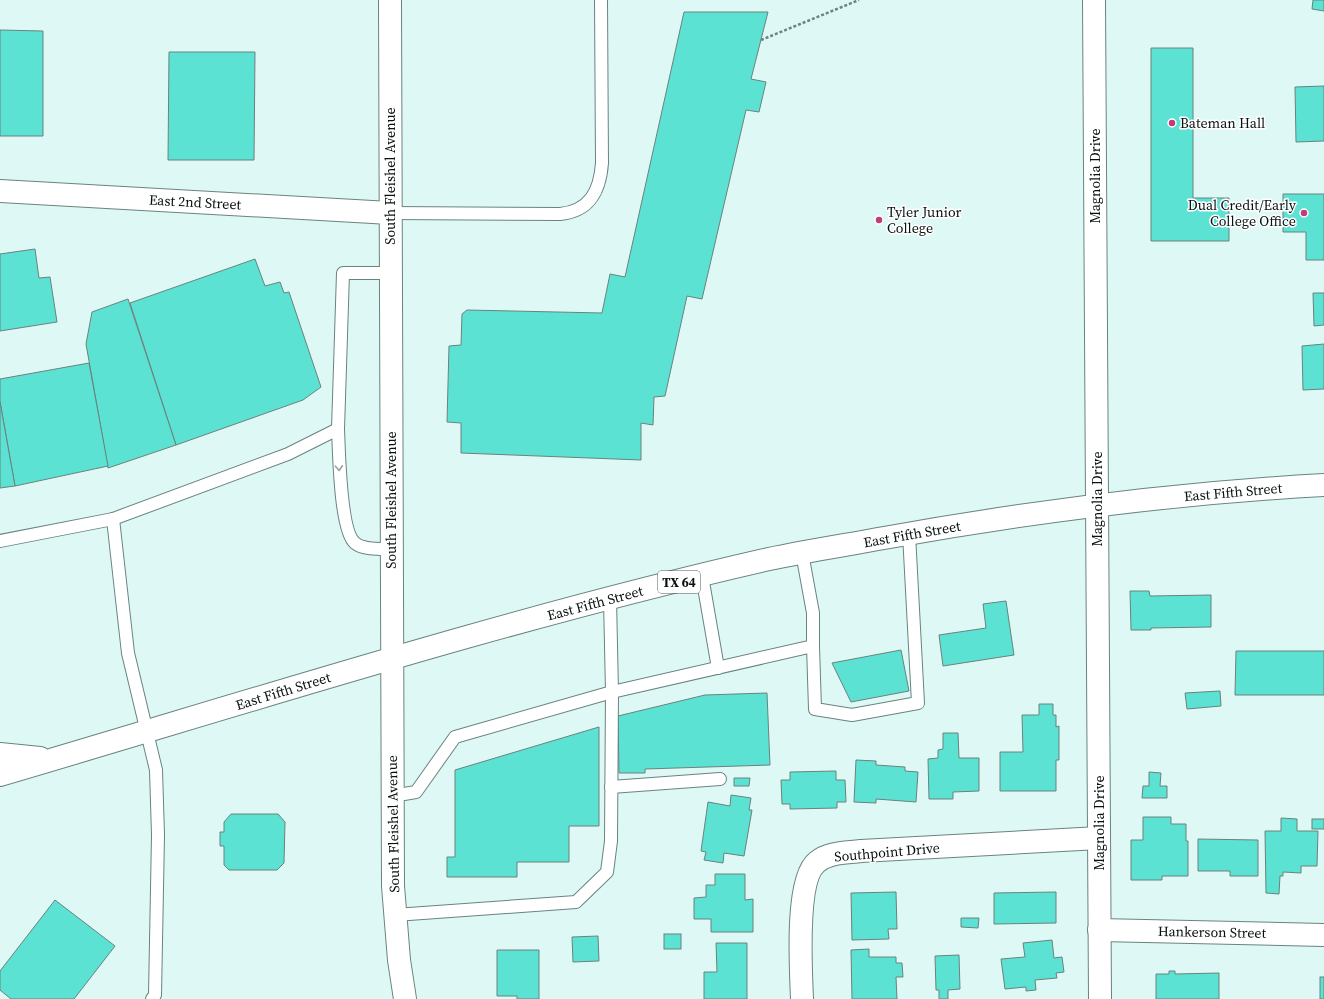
<svg xmlns="http://www.w3.org/2000/svg" width="1324" height="999" font-family="'Source Serif 4',serif">
	<style>
		.building { fill: #5ce2d2; stroke: #6a827e }
		.lines { fill: none; stroke-linecap: round; stroke-linejoin: round }
		.service-casing { stroke: #6a837f; stroke-width: 14 }
		.minor-casing { stroke: #6a837f; stroke-width: 24 }
		.primary-casing { stroke: #6a837f; stroke-width: 24 }
		.path { stroke: #708280; stroke-width: 2.5; stroke-dasharray: 3 2; stroke-linecap: butt }
		.service { stroke: #fff; stroke-width: 12 }
		.minor { stroke: #fff; stroke-width: 22 }
		.primary { stroke: #fff; stroke-width: 22 }
		.oneway { stroke: #9ca09f }
		.poi-dot { fill: #c23c7d; stroke: #fff; stroke-width: 1.5 }
		.labels { text-anchor: middle; dominant-baseline: central; stroke-width: 3; stroke-linejoin: round; paint-order: stroke }
		.shield { fill: #fff; stroke: #525858; stroke-width: 1 }
		.shield-label { font-size: 13px; font-weight: bold; fill: #081110 }
		.poi-label { font-size: 14px; fill: #081110; stroke: #fff; text-anchor: start }
		.street-label { font-size: 14px; fill: #081110; stroke: #fff }
	</style>
	<rect width="100%" height="100%" fill="#def9f5"/>
	<g class="building">
		<path d="M1313 0H1324V11L1312 9Z"/>
		<path d="M684 12H768L751 79 766 82 759 112 746 110 702 299 687 296 665 396 654 397 653 425 641 423V460L461 453V423L447 422 449 346 461 345 462 314 467 310 602 313 610 274 625 277Z"/>
		<path d="M0 30 43 31V136H0Z"/>
		<path d="M1151 48H1193V198H1229V241H1151Z"/>
		<path d="M169 52H255L254 160H168Z"/>
		<path d="M1324 86V141L1296 142 1295 87Z"/>
		<path d="M1283 194H1324V260H1306V232H1283Z"/>
		<path d="M35 249 39 278 50 277 57 322 0 331V254Z"/>
		<path d="M255 259 265 286 280 282 284 293 289 292 321 387 303 400 176 445 130 303Z"/>
		<path d="M1313 293H1324V325L1314 326Z"/>
		<path d="M128 299 176 445 108 468 86 344 92 312Z"/>
		<path d="M1324 344V389L1303 390 1302 346Z"/>
		<path d="M89 363 108 466 15 486 0 402V379Z"/>
		<path d="M0 402 15 486 0 488Z"/>
		<path d="M1130 591H1149L1150 596 1211 595V627L1151 628V630H1131Z"/>
		<path d="M1006 601 1014 655 943 666 939 635 986 628 983 604Z"/>
		<path d="M901 650 909 691 851 702 832 663Z"/>
		<path d="M1236 651H1324V695H1235Z"/>
		<path d="M1220 691 1221 706 1187 709 1185 693Z"/>
		<path d="M767 693 770 765 645 769V773H619L618 716 705 695Z"/>
		<path d="M1039 704H1053V715H1056V727L1059 726V760H1056V791H1000V752H1023L1022 715H1039Z"/>
		<path d="M599 727V826H569V862H517V877H447V857H455V770Z"/>
		<path d="M943 733H958L959 758H979V791L953 792V799H929L928 759 938 758V750L943 749Z"/>
		<path d="M856 760 876 761V765L905 767V771L918 772 916 802 876 799V803L854 802Z"/>
		<path d="M836 771V780H845L846 802H837V808L790 809V804H782L781 780H790V772Z"/>
		<path d="M1149 772 1161 773 1160 786H1167V798H1142L1143 786H1149Z"/>
		<path d="M734 778H750L749 786H734Z"/>
		<path d="M731 795 751 798 749 810H752L744 856 724 853 723 863 704 860 706 852 701 851 708 802 730 806Z"/>
		<path d="M231 814H278L285 822 284 863 277 870H229L224 865V846H220V832H224V822Z"/>
		<path d="M1143 817H1171V824H1186V841H1188V876H1162V880H1131V840H1143Z"/>
		<path d="M1281 818 1297 819V831H1318L1317 866H1301V873L1283 872V876H1280L1279 894 1266 893 1265 831H1281Z"/>
		<rect x="1312" y="819" width="12" height="10"/>
		<path d="M1198 839 1258 840V876H1230V871H1198Z"/>
		<path d="M715 874H745V900L753 899V932H711V919H694V898L706 897V885H715Z"/>
		<path d="M896 892 897 929H888L889 939 852 940 851 893Z"/>
		<path d="M1056 892V923L994 924V893Z"/>
		<path d="M55 900 115 946 74 999H11L0 990V971Z"/>
		<path d="M961 918H979L978 928 961 927Z"/>
		<rect x="664" y="934" width="17" height="15"/>
		<path d="M598 936 599 961 573 962 572 937Z"/>
		<path d="M1052 940 1054 958 1062 957 1064 972 1056 973 1057 978 1035 980 1036 990 1026 991V987L1005 989 1001 959 1025 957 1023 943Z"/>
		<path d="M716 943H747V999H704V972H717Z"/>
		<path d="M869 949V957H896V963H902L903 977H896L897 999H852L851 950Z"/>
		<path d="M497 950H539V999H517V996H497Z"/>
		<path d="M959 955 960 989 948 990V999H939V990H936L935 956Z"/>
		<path d="M1169 971H1175V974L1219 973V999H1156V974H1169Z"/>
		<rect x="1320" y="977" width="4" height="22"/>
	</g>
	<g class="lines">
		<defs>
			<g id="service">
				<path d="M390 213 560 214C590 211 600 191 602 163L601 0"/>
				<path d="M338 429C339 450 340 531 355 543 363 550 381 549 391 549"/>
				<path d="M113 519 128 653 156 770 158 835 155 995 152 999"/>
				<path d="M0 541 113 519 288 454 338 429 343 273H391"/>
				<path d="M702 576 718 668"/>
				<path d="M813 646 815 709 852 715 918 703 909 534"/>
				<path d="M611 787 720 779"/>
				<path d="M392 796 416 792 455 737 612 692 813 646V613L802 553"/>
				<path d="M395 915 576 902 607 872 611 841 612 692 610 599"/>
			</g>
			<g id="minor">
				<path d="M390 0 393 886 399 960 405 999"/>
				<path d="M1094 0 1100 999"/>
				<path d="M0 191 390 213"/>
				<path d="M1099 930 1324 935"/>
				<path d="M802 999C801 971 795 879 817 862 829 852 847 853 861 851L1099 838"/>
			</g>
			<g id="primary">
				<path d="M0 754 40 758"/>
				<path d="M0 775C255 700 510 618 769 559 807 551 846 545 884 538 1029 512 1176 493 1324 485"/>
			</g>
		</defs>
		<use href="#service" class="service-casing"/>
		<use href="#minor" class="minor-casing"/>
		<use href="#primary" class="primary-casing"/>
		<path class="path" d="M761 40 859 0"/>
		<use href="#service" class="service"/>
		<use href="#minor" class="minor"/>
		<use href="#primary" class="primary"/>
	</g>
	<defs><path id="oneway-chevron" d="M-2-3.5L2.5 0L-2 3.5" fill="none" stroke-width="1.6" stroke-linecap="round" stroke-linejoin="round"/></defs>
	<use class="oneway" href="#oneway-chevron" transform="translate(339 468) rotate(87)"/>
	<g class="poi-dot">
		<circle cx="1172" cy="123" r="4"/>
		<circle cx="1304" cy="213" r="4"/>
		<circle cx="879" cy="220" r="4"/>
	</g>
	<g class="labels">
		<rect class="shield" x="658" y="571" width="42" height="22" rx="3"/>
		<g class="shield-label">
			<text x="679" y="582">TX 64</text>
		</g>
		<g class="poi-label">
			<text x="1180" y="123">Bateman Hall</text>
			<text x="1296" y="205" text-anchor="end">Dual Credit/Early<tspan x="1296" dy="16">College Office</tspan></text>
			<text x="887" y="212">Tyler Junior<tspan x="887" dy="16">College</tspan></text>
		</g>
		<g class="street-label">
			<text transform="translate(390 176) rotate(-90)">South Fleishel Avenue</text>
			<text transform="translate(1095 176) rotate(-90)">Magnolia Drive</text>
			<text transform="translate(195 202) rotate(3)">East 2nd Street</text>
			<text transform="translate(1233 492) rotate(-5)">East Fifth Street</text>
			<text transform="translate(1097 499) rotate(-90)">Magnolia Drive</text>
			<text transform="translate(391 500) rotate(-90)">South Fleishel Avenue</text>
			<text transform="translate(912 534) rotate(-10)">East Fifth Street</text>
			<text transform="translate(595 603) rotate(-15)">East Fifth Street</text>
			<text transform="translate(283 691) rotate(-17)">East Fifth Street</text>
			<text transform="translate(1099 823) rotate(-90)">Magnolia Drive</text>
			<text transform="translate(393 824) rotate(-91)">South Fleishel Avenue</text>
			<text transform="translate(887 852) rotate(-5)">Southpoint Drive</text>
			<text transform="translate(1212 932) rotate(1)">Hankerson Street</text>
		</g>
	</g>
</svg>
